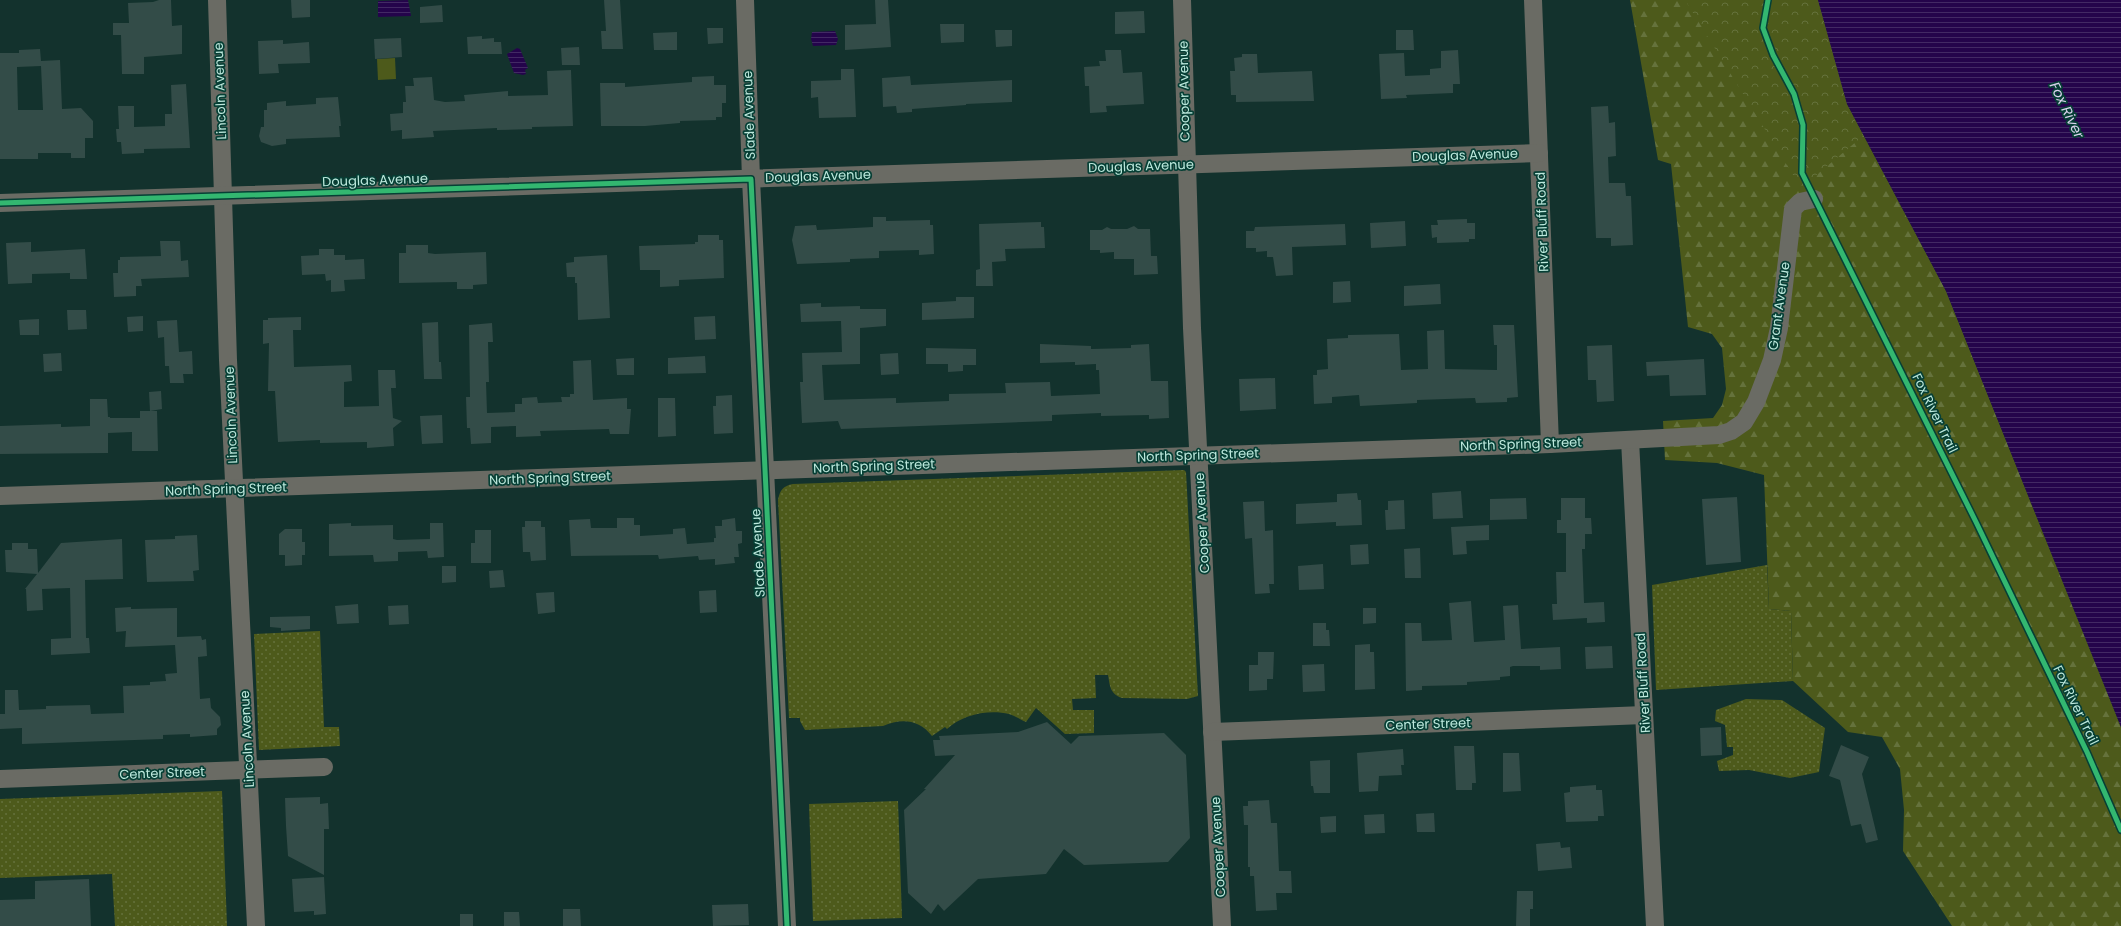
<svg xmlns="http://www.w3.org/2000/svg" width="2121" height="926" font-family="Poppins,sans-serif">
	<style>
		.grass { fill: url(#grass-dots) }
		.forest { fill: url(#forest-firs) }
		.park { fill: url(#park-crowns) }
		.pitch { fill: #4d5a1b }
		.water { fill: url(#water-rules) }
		.building { fill: #334c48; fill-rule: evenodd }
		.lines { fill: none; stroke-linecap: round; stroke-linejoin: round }
		.minor { stroke: #6a6b64; stroke-width: 18 }
		.cycleway-casing { stroke: #063f35; stroke-width: 8 }
		.cycleway { stroke: #33b770; stroke-width: 5 }
		.labels { text-anchor: middle; dominant-baseline: central; stroke-width: 3.5; stroke-linejoin: round; paint-order: stroke }
		.street-label { font-size: 13px; fill: #bde9dd; stroke: #063f35 }
		.water-label { font-size: 14px; font-style: italic; fill: #d9d2ed; stroke: #063f35 }
	</style>
	<defs>
		<pattern id="grass-dots" width="8" height="8" patternUnits="userSpaceOnUse"><rect width="8" height="8" fill="#4d5a1b"/><path d="M2 2h.1M6 6h.1" fill="none" stroke="#65723c" stroke-width="1.8" stroke-linecap="round"/></pattern>
		<pattern id="forest-firs" width="22" height="20" patternUnits="userSpaceOnUse"><rect width="22" height="20" fill="#4d5a1b"/><path d="M5 1l3.5 6h-7zM16 11l3.5 6h-7z" fill="#65723c"/></pattern>
		<pattern id="park-crowns" width="20" height="18" patternUnits="userSpaceOnUse"><rect width="20" height="18" fill="#4d5a1b"/><path d="M2 6a3 3 0 1 1 6 0M12 15a3 3 0 1 1 6 0" fill="none" stroke="#65723c"/></pattern>
		<pattern id="water-rules" width="6" height="5" patternUnits="userSpaceOnUse"><rect width="6" height="5" fill="#24044b"/><path d="M0 2.5h6" fill="none" stroke="#422964"/></pattern>
	</defs>
	<rect width="100%" height="100%" fill="#13322d"/>
	<g class="grass">
		<path d="M1184 470 1186 472 1198 696 1187 699 1122 698C1110 694 1110 686 1108 675H1095L1096 698 1072 699 1073 710H1094V733L1065 734 1036 708 1026 722C1021 720 1015 716 1009 714 988 709 962 715 947 729L945 727 932 736C919 719 901 718 883 726L805 730 800 721V718H789L778 500C780 490 783 486 793 484Z"/>
		<path d="M1767 565 1769 609 1791 611 1793 681 1656 690 1652 585Z"/>
		<path d="M320 631 324 727H339L340 746 259 750 254 634Z"/>
		<path d="M1746 699 1782 700 1825 728 1819 772 1790 778 1749 770 1719 771 1717 761 1733 755V747H1727L1725 725 1715 721 1716 710Z"/>
		<path d="M222 791 227 926H115L112 874 0 878V799Z"/>
		<path d="M898 801 902 918 813 921 809 804Z"/>
	</g>
	<path class="forest" d="M1630 0H1818L1847 104 1946 291 2121 727V926H1952L1903 851 1904 810 1900 769 1882 737 1848 732 1793 681 1791 611 1769 609 1764 475 1717 463 1665 460 1663 421 1713 418 1722 405 1726 389 1722 348 1712 334 1688 327 1671 164 1658 160Z"/>
	<path class="park" d="M1685 0H1818L1847 104 1863 136 1801 188Z"/>
	<path class="pitch" d="M395 58 396 79 378 80 377 59Z"/>
	<g class="water">
		<path d="M408 0 411 16 378 17V1Z"/>
		<path d="M1818 0H2121V727L1946 291 1847 104Z"/>
		<path d="M835 31 838 39 836 45 813 46 811 39 812 32Z"/>
		<path d="M517 48 520 49 528 68 525 70 526 74 523 75 514 73 507 54Z"/>
	</g>
	<g class="building">
		<path d="M159 0H171L172 26 182 25V54L144 57V74H122L121 35H113V23H129L128 3 153 2Z"/>
		<path d="M291 0H310V17L292 18Z"/>
		<path d="M604 0H620L623 49H602L601 31H606Z"/>
		<path d="M875 0H888L891 47 845 50V25L876 24Z"/>
		<path d="M442 5 443 22 420 23V7Z"/>
		<path d="M1144 11 1145 33 1115 34V12Z"/>
		<path d="M940 24H964V42L941 43Z"/>
		<path d="M707 28H723V43L708 44Z"/>
		<path d="M995 30H1012V46L996 47Z"/>
		<path d="M1396 30H1413L1414 50H1396Z"/>
		<path d="M677 32V50H654L653 33Z"/>
		<path d="M482 36V39L494 38V42H501L502 54H468L467 37Z"/>
		<path d="M401 38 402 57 375 59 374 39Z"/>
		<path d="M283 40V44L309 42 310 63 278 64 279 73 259 74 258 41Z"/>
		<path d="M579 47 580 65H562L561 48Z"/>
		<path d="M40 49 41 61 60 60 62 109 81 108 93 121V138H85V158H71V153H38V159H0V53H19V50ZM41 66 43 110H18L17 67Z"/>
		<path d="M1105 50H1121L1123 73 1142 72 1144 104 1106 106 1107 112 1090 113 1089 86H1085L1084 67 1100 66 1099 61H1106Z"/>
		<path d="M1458 50 1460 84H1453V93L1406 95 1407 98 1381 99 1379 54 1404 53 1405 76 1430 75V69L1441 68V51Z"/>
		<path d="M1242 54H1257L1258 73 1312 71 1314 101 1236 102V95H1231L1230 71H1235L1234 58 1242 57Z"/>
		<path d="M841 69H854L856 117 819 118 818 97 811 98V81L841 80Z"/>
		<path d="M571 70 573 126 532 127V129L497 130V128L433 131 434 137 402 139V130L391 131 390 114 403 113V102H406L405 86H414L413 78 432 77 434 100 445 102 465 101 464 95 508 91V96L548 95 547 71Z"/>
		<path d="M714 76V85H726V103H722V117H716V120L680 121V123L645 126H601L600 83H625V87L692 82V77Z"/>
		<path d="M910 76 911 85 1012 80V102L966 104V105L912 109V112L897 113 896 106 883 107 882 78Z"/>
		<path d="M186 84 190 148 144 149V153L122 154 121 142H117L116 129H119L118 106H134V127L165 126V114H172L171 85Z"/>
		<path d="M338 97 341 126H339L340 137 286 139V144L272 146 261 142 259 136 261 127H264V110H267V103L286 101V106L316 104V98Z"/>
		<path d="M1608 106 1609 123 1615 122 1616 156 1608 157 1609 183H1625L1626 196H1631L1633 245 1611 246V238H1596L1591 107Z"/>
		<path d="M873 217H886V221L930 220V225H933L934 254 919 255V250L879 251V258L850 259V262L797 264 792 240 795 226 816 225 817 230 873 227Z"/>
		<path d="M1467 219V223H1475V239H1469V242L1437 243V237L1432 238 1431 225H1438L1437 220Z"/>
		<path d="M1405 221 1406 246 1371 248 1370 223Z"/>
		<path d="M1041 222V227H1044L1045 248 1005 249 1006 261 992 262 993 286H976V270L980 269 979 224Z"/>
		<path d="M1345 224 1346 245 1292 247 1293 275 1276 276 1273 257H1267V251L1256 252V248H1246V231H1254L1255 227Z"/>
		<path d="M1134 226 1138 229H1150L1151 256H1157L1158 274 1134 275V259H1114V252L1100 253V250H1090V230H1102L1107 227 1111 229H1127Z"/>
		<path d="M698 235H719V240H723L724 278 679 280V286L660 287V270H640L639 246 695 244V242H698Z"/>
		<path d="M160 241H180L181 261 188 260 189 277 141 279 142 286H136V296L114 297 113 273H118V260H120V257L161 256Z"/>
		<path d="M31 242V252L85 249 87 279H70V273L32 274V283L8 284 6 243Z"/>
		<path d="M406 245H428V253L435 254 486 252 487 284 473 285V289H457V282L399 283V253H406Z"/>
		<path d="M319 249H334V255H345V260L364 259 365 279 344 280 345 291 331 292V280L326 281 325 274 302 275 301 256 319 255Z"/>
		<path d="M607 255 610 318 578 320 577 283H575V277H567L566 263 574 262V257Z"/>
		<path d="M1350 281 1351 302 1333 303V282Z"/>
		<path d="M1440 284 1441 304 1404 306V286Z"/>
		<path d="M956 297H974V318L922 320V303L956 301Z"/>
		<path d="M821 303V307L860 306V309H886V326L860 328V364L822 365 824 400 896 398V403L949 401V394L1006 393 1005 383 1050 382 1051 396 1100 394 1099 370H1096V364L1075 365V362L1040 363V344L1091 346V349L1131 348V345L1149 344 1151 381H1168L1169 418 1149 419V415L1101 416V413L1052 415V421L841 429 838 421 802 423 800 382H803L802 353 842 352 841 321 801 322 800 304Z"/>
		<path d="M67 310H86L87 329 68 330Z"/>
		<path d="M143 316V331L128 332 127 317Z"/>
		<path d="M715 316 716 339 695 340 694 317Z"/>
		<path d="M301 317V330H293L294 367 351 365 352 381 344 382V407L379 406 378 370H395L396 388H391L393 418 402 421 393 428 394 446 367 448V442L320 443V440L278 442 275 391H268L269 343 263 344V320H268V318Z"/>
		<path d="M39 319V335H20L19 320Z"/>
		<path d="M177 320 179 352 192 351 193 374H183L184 383H170L169 366H165L164 337 158 338 157 321Z"/>
		<path d="M438 322 439 362H441L442 379H424L422 323Z"/>
		<path d="M492 323 493 342H488L489 382H486L487 413 515 412V404H522V398L537 397 538 403 562 402 561 397H570V394H574L573 361 591 360 593 400 627 398V409H631L629 434H610L609 429 540 431 541 436 516 437V426L491 427V443L471 444 470 428H467L466 397H470L469 325Z"/>
		<path d="M1493 325H1514L1518 397 1507 398V402L1476 403 1475 398 1417 400V403L1360 406 1359 395 1332 397V403L1314 404 1313 375H1317V370L1328 369 1327 339 1348 338V335L1399 334 1401 370 1428 369 1427 331 1444 330 1445 369 1497 370V345H1494Z"/>
		<path d="M1612 345 1614 401 1597 402 1596 380H1588L1587 346Z"/>
		<path d="M926 348 976 349V365H963V371L948 372V364H926Z"/>
		<path d="M61 353 62 371 44 372 43 354Z"/>
		<path d="M898 353 899 374 881 375 880 354Z"/>
		<path d="M705 356 706 373 668 374V358Z"/>
		<path d="M634 358V375H617L616 359Z"/>
		<path d="M1704 359 1706 395 1670 396 1669 375 1647 376 1646 362Z"/>
		<path d="M1275 378 1276 409 1240 411 1239 379Z"/>
		<path d="M161 391 162 409 150 411 149 392Z"/>
		<path d="M732 395 733 433 714 434 713 406H716V396Z"/>
		<path d="M658 398H675L676 436 658 437Z"/>
		<path d="M90 399H107L108 417H110V418H140V411H157L158 451H132V432L108 433V453L0 454V426L61 424V427L90 426Z"/>
		<path d="M442 415 443 443 422 444 420 416Z"/>
		<path d="M1461 491 1463 518 1433 519 1432 493Z"/>
		<path d="M1357 493 1358 500H1361L1362 525 1336 526V522L1296 524V504L1337 502V494Z"/>
		<path d="M1737 497 1741 562 1706 565 1702 499Z"/>
		<path d="M1526 498 1527 519 1490 520V499Z"/>
		<path d="M1561 498H1585V518H1591L1592 534H1585V549H1582L1584 603 1604 602 1605 622 1587 623V618L1553 620 1552 604H1557L1556 572H1566V533H1557V520H1561Z"/>
		<path d="M1404 500 1405 529 1386 530 1385 510H1388V501Z"/>
		<path d="M1264 501 1265 531 1273 530 1274 584H1269L1270 593 1255 594 1252 538 1245 539 1243 502Z"/>
		<path d="M617 518H634V525H640V536L673 534V529L685 528 687 544 714 542V538H716L715 526H722V520L735 518 736 531H742V543L738 544 739 557H734L735 563 715 565V559L699 560 698 556 659 559 658 555 571 556 569 520 590 519 591 528H617Z"/>
		<path d="M525 521H541V527H545L546 560 531 561 530 552H523L522 527H525Z"/>
		<path d="M351 523V526L393 525V539L397 540 430 539V523H443L444 557 428 558 427 551 398 552V561L374 562 373 555 329 556V524Z"/>
		<path d="M1489 525V540L1466 541 1467 554 1453 555 1451 527Z"/>
		<path d="M285 529H302V542H305V555H302V565L285 566V555H279V534Z"/>
		<path d="M475 530H491V563H471V543H475Z"/>
		<path d="M197 535 199 570 193 571 194 581 147 582 145 540 175 539V536Z"/>
		<path d="M122 539 123 579 85 580 86 638H89L90 653 51 655V639L71 638 70 588 42 589 43 610 27 611 26 589H25L37 574 6 572 5 550H12V543H28V549H37L38 573 61 543Z"/>
		<path d="M1368 544 1369 564 1351 565 1350 545Z"/>
		<path d="M1420 548 1421 578H1405L1404 549Z"/>
		<path d="M1323 564 1324 589 1299 590 1298 566Z"/>
		<path d="M442 566H456V582L442 583Z"/>
		<path d="M503 570 505 587 490 588 489 571Z"/>
		<path d="M716 590 717 612 700 613 699 591Z"/>
		<path d="M554 592 555 612 538 614 536 593Z"/>
		<path d="M1471 601 1474 642 1505 640 1503 606 1518 605 1521 649 1560 647 1561 669 1540 670V666H1513L1510 667V676L1500 677V680L1467 682V685L1422 686V690L1406 691 1405 623H1421L1422 641 1452 640 1449 603Z"/>
		<path d="M358 604 359 623 337 624 335 606Z"/>
		<path d="M408 605 409 624 389 625 388 606Z"/>
		<path d="M131 607V609L177 608V637L201 636 202 640 206 639 207 656 198 657 200 699 210 698 211 708 220 717 221 725 217 729V735L190 737V734L163 735V739L22 744V728L0 729V714H5V690H18L19 710 46 709V706L90 705 91 714 124 713 123 686 150 685V682L166 681 165 674 177 673 175 645 125 647 126 631 116 632 115 608Z"/>
		<path d="M1363 608H1376V623L1363 624Z"/>
		<path d="M310 616V629L281 631V628L270 627V617Z"/>
		<path d="M1313 623H1326V630H1329L1330 646H1313Z"/>
		<path d="M1370 644V652H1374L1375 689 1355 690V645Z"/>
		<path d="M1612 646 1613 668 1586 669 1585 647Z"/>
		<path d="M1258 652H1274L1273 679H1267V690L1249 691V665H1258Z"/>
		<path d="M1324 664 1325 691 1303 692 1302 665Z"/>
		<path d="M1047 722 1071 744 1079 736 1164 733 1186 755 1190 838 1168 862 1084 865 1064 849 1046 874 978 879 944 911 938 904 931 914 908 893 904 810 926 789H924L955 755 935 756 933 740H940L939 736 1018 732Z"/>
		<path d="M1721 727 1722 755 1701 756 1700 728Z"/>
		<path d="M1841 745 1869 757 1862 774 1878 840 1866 843 1861 824 1851 826 1840 780 1829 776Z"/>
		<path d="M1454 746H1474L1476 783H1472V790H1456Z"/>
		<path d="M1403 749 1404 765H1401L1402 775 1379 776 1378 791 1359 792 1357 753Z"/>
		<path d="M1503 753H1519L1521 791 1503 792Z"/>
		<path d="M1330 760V793H1314L1313 786H1311L1310 761Z"/>
		<path d="M1596 785V790H1602L1604 816H1598V821L1566 822 1564 793 1570 792V787Z"/>
		<path d="M320 797V804L328 803 329 829H324V875L288 856 286 826 285 798Z"/>
		<path d="M1269 800 1271 823H1277L1279 871H1291L1292 893H1276L1277 910 1256 911 1254 876H1250V867H1248V825H1244L1243 806H1248V801Z"/>
		<path d="M1434 813 1435 832H1417L1416 814Z"/>
		<path d="M1384 814 1385 833 1365 834 1364 815Z"/>
		<path d="M1336 816V832L1321 833 1320 817Z"/>
		<path d="M1560 842 1561 848 1570 847 1572 868 1538 871 1536 844Z"/>
		<path d="M324 877 326 914 314 915V911L294 912 292 879Z"/>
		<path d="M89 879 91 926H0V900L35 899V881Z"/>
		<path d="M1517 891H1533V909H1530V926H1516Z"/>
		<path d="M748 904 749 925 713 926 712 905Z"/>
		<path d="M563 909H580L581 926H563Z"/>
		<path d="M504 912H519L520 926H504Z"/>
		<rect x="460" y="914" width="13" height="12"/>
	</g>
	<g class="lines">
		<g class="minor">
			<path d="M217 0 228 360 256 926"/>
			<path d="M745 0 751 179 787 926"/>
			<path d="M1182 0 1192 328 1222 926"/>
			<path d="M1533 0 1550 444"/>
			<path d="M0 203 1539 153"/>
			<path d="M1630 440 1655 926"/>
			<path d="M0 496 1550 444 1719 435 1731 431 1744 422 1756 402 1772 360 1779 328 1793 209 1800 202 1814 199"/>
			<path d="M1212 732 1644 715"/>
			<path d="M0 779 324 767"/>
		</g>
		<defs>
			<g id="cycleway">
				<path d="M1768 0 1763 28 1773 55 1794 94 1803 125 1802 173 1976 522 2087 752 2121 830"/>
				<path d="M0 203 751 179 787 926"/>
			</g>
		</defs>
		<use href="#cycleway" class="cycleway-casing"/>
		<use href="#cycleway" class="cycleway"/>
	</g>
	<g class="labels">
		<g class="street-label">
			<text transform="translate(220 91) rotate(-92)">Lincoln Avenue</text>
			<text transform="translate(1184 91) rotate(-91)">Cooper Avenue</text>
			<text transform="translate(749 115) rotate(-92)">Slade Avenue</text>
			<text transform="translate(1465 155) rotate(-2)">Douglas Avenue</text>
			<text transform="translate(1141 166) rotate(-2)">Douglas Avenue</text>
			<text transform="translate(818 176) rotate(-2)">Douglas Avenue</text>
			<text transform="translate(375 180) rotate(-2)">Douglas Avenue</text>
			<text transform="translate(1542 222) rotate(-92)">River Bluff Road</text>
			<text transform="translate(1779 306) rotate(-82)">Grant Avenue</text>
			<text transform="translate(1935 413) rotate(64)">Fox River Trail</text>
			<text transform="translate(231 415) rotate(-92)">Lincoln Avenue</text>
			<text transform="translate(1521 444) rotate(-2)">North Spring Street</text>
			<text transform="translate(1198 455) rotate(-2)">North Spring Street</text>
			<text transform="translate(874 466) rotate(-2)">North Spring Street</text>
			<text transform="translate(550 478) rotate(-2)">North Spring Street</text>
			<text transform="translate(226 489) rotate(-2)">North Spring Street</text>
			<text transform="translate(1202 523) rotate(-93)">Cooper Avenue</text>
			<text transform="translate(758 553) rotate(-93)">Slade Avenue</text>
			<text transform="translate(1643 683) rotate(-93)">River Bluff Road</text>
			<text transform="translate(2076 705) rotate(64)">Fox River Trail</text>
			<text transform="translate(1428 724) rotate(-2)">Center Street</text>
			<text transform="translate(247 739) rotate(-93)">Lincoln Avenue</text>
			<text transform="translate(162 773) rotate(-2)">Center Street</text>
			<text transform="translate(1218 847) rotate(-93)">Cooper Avenue</text>
		</g>
		<g class="water-label">
			<text transform="translate(2067 110) rotate(64)">Fox River</text>
		</g>
	</g>
</svg>
